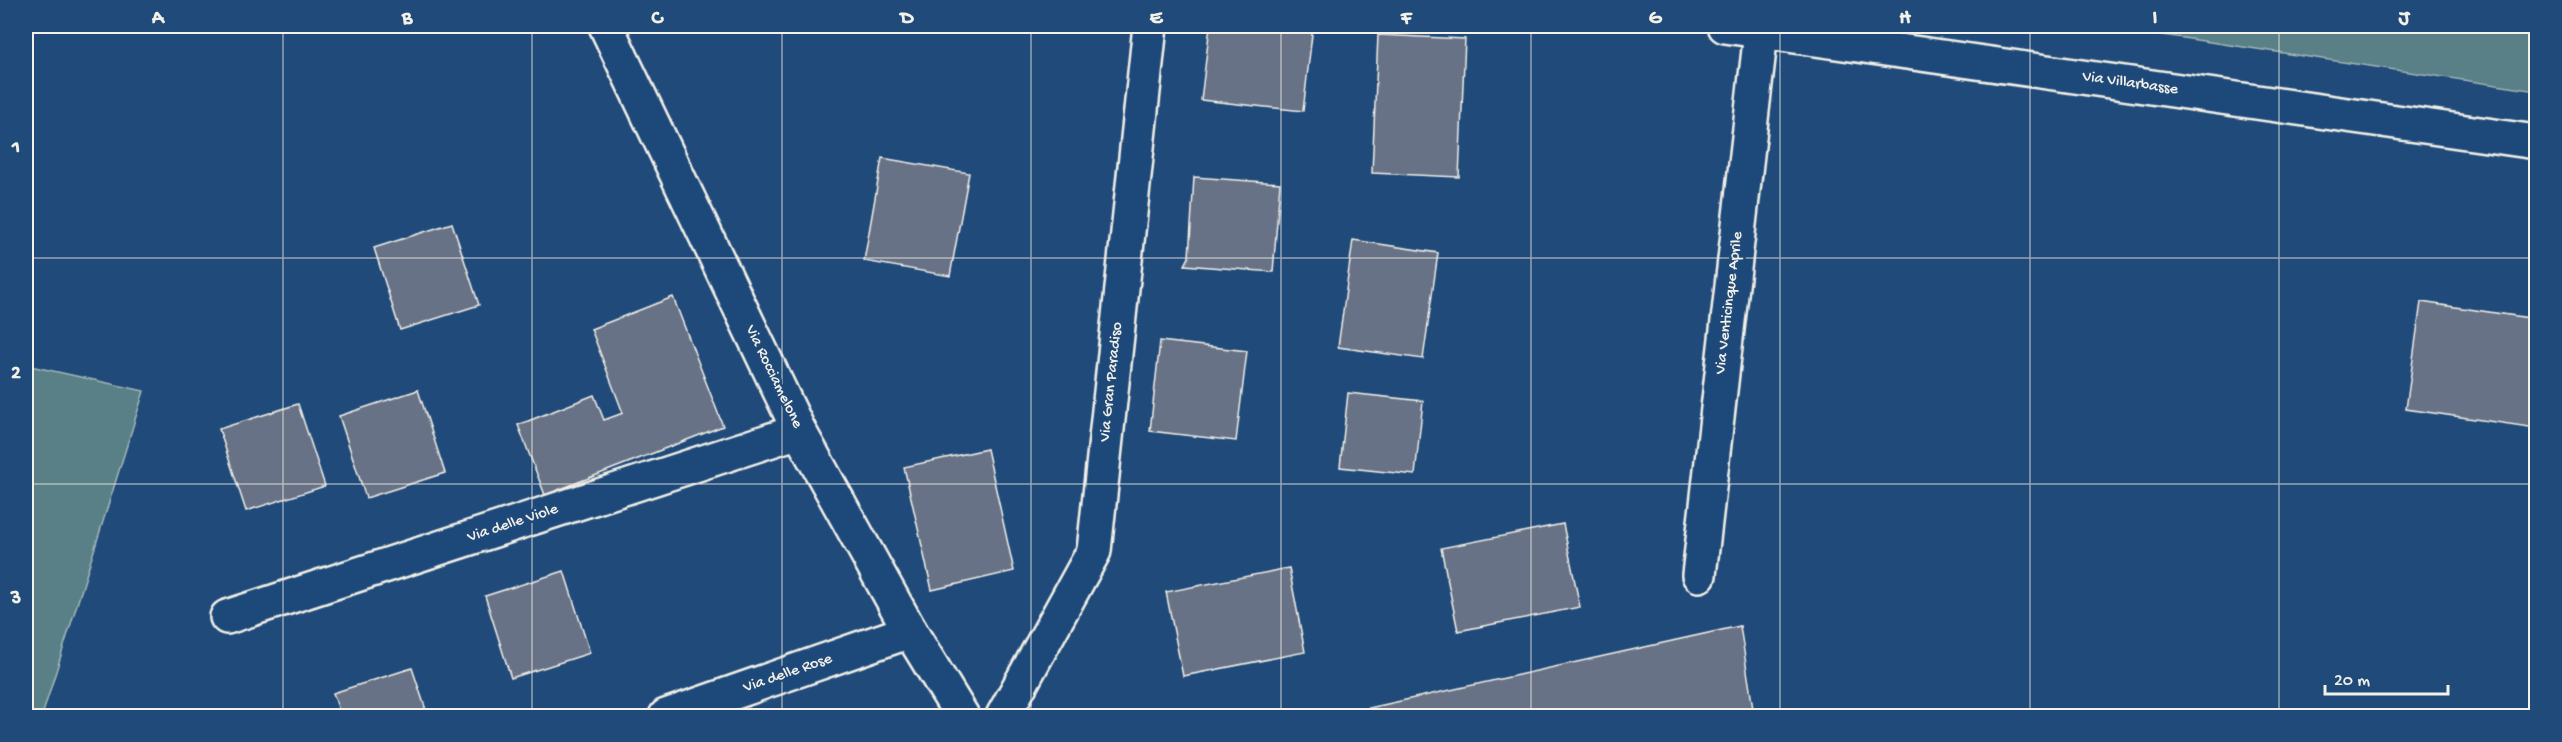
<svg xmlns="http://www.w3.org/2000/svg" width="2562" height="742" font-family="'Gochi Hand',sans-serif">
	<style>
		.green { fill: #588086; stroke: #a6b8b7; stroke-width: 1.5 }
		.building { fill: #677287; stroke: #f4f1e8; stroke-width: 1.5 }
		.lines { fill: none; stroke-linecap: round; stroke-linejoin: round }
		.street-casing { stroke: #f4f1e8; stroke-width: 38 }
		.street { stroke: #1f4a7a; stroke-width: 33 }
		.grid { fill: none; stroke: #f4f1e8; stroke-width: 1.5; stroke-opacity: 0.55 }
		.labels { text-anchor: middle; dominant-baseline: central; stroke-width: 5; stroke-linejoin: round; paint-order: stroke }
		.street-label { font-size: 16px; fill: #f4f1e8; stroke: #1f4a7a }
		.neatline { fill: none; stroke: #f4f1e8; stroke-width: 2 }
		.grid-label { font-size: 20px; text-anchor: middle; font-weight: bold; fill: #f4f1e8 }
	</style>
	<rect width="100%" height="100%" fill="#1f4a7a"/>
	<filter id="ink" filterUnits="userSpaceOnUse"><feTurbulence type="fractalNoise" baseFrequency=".0167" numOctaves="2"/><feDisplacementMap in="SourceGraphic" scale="12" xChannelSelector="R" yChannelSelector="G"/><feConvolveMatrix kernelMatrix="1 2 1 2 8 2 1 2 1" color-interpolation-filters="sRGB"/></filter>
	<g filter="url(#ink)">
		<g class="green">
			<path d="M2103 26H2536V91Z"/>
			<path d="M26 365 144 391 42 716H26Z"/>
		</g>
		<g class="building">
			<path d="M1210 26H1313L1303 111 1201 100Z"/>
			<path d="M1378 35 1465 39 1459 177 1372 173Z"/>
			<path d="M882 158 969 173 950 276 864 261Z"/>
			<path d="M1194 177 1280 183 1273 272 1185 265 1189 257Z"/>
			<path d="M452 223 479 305 400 330 374 248Z"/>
			<path d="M1353 240 1438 253 1423 359 1338 347Z"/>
			<path d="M673 297 723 426 545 495 518 425 594 395 604 420 623 413 591 329Z"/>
			<path d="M2421 302 2536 319V428L2406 409Z"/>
			<path d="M1160 341 1247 351 1236 441 1150 431Z"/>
			<path d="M418 390 445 473 366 498 339 416Z"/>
			<path d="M1348 393 1423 401 1415 475 1340 467Z"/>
			<path d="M298 404 325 486 246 511 219 429Z"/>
			<path d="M987 449 1014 571 932 590 904 467Z"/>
			<path d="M1563 524 1580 607 1458 631 1441 548Z"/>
			<path d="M1289 568 1305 652 1183 676 1166 592Z"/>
			<path d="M564 571 590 653 511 678 485 596Z"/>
			<path d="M1740 626 1753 709 1717 716H1333Z"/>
			<path d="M412 668 428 716H341L333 693Z"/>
		</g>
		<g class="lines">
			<defs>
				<g id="street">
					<path d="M606 26 799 431 910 631 962 716"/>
					<path d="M1725 26 2536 142"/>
					<path d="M1699 575 1761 32"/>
					<path d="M227 617 799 431"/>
					<path d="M666 716 910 631"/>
					<path d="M1003 716 1094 551 1150 26"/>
				</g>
			</defs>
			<use href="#street" class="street-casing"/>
			<use href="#street" class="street"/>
		</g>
	</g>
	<path class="grid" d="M283 26V716M532 26V716M782 26V716M1031 26V716M1281 26V716M1531 26V716M1780 26V716M2030 26V716M2279 26V716M26 258H2536M26 484H2536"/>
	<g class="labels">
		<g class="street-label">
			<text transform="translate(2130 84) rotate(8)">Via Villarbasse</text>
			<text transform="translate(1730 303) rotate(-83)">Via Venticinque Aprile</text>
			<text transform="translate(773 377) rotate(64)">Via Rocciamelone</text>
			<text transform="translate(1112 382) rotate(-84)">Via Gran Paradiso</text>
			<text transform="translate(513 524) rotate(-18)">Via delle Viole</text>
			<text transform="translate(788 674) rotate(-19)">Via delle Rose</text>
		</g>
	</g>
	<rect width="2562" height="742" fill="none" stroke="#1f4a7a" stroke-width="66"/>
	<path d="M2325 685v9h123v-9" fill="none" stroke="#f4f1e8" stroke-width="3"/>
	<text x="2334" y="685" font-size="18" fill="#f4f1e8" stroke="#1f4a7a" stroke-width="4.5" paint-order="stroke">20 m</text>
	<rect x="33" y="33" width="2496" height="676" class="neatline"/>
	<g class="grid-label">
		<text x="158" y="23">A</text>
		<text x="407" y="23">B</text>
		<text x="657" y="23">C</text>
		<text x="907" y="23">D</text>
		<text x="1156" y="23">E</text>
		<text x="1406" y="23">F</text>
		<text x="1655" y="23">G</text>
		<text x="1905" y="23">H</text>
		<text x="2155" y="23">I</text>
		<text x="2404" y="23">J</text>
		<text x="16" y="152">1</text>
		<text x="16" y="378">2</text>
		<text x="16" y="603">3</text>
	</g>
</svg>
